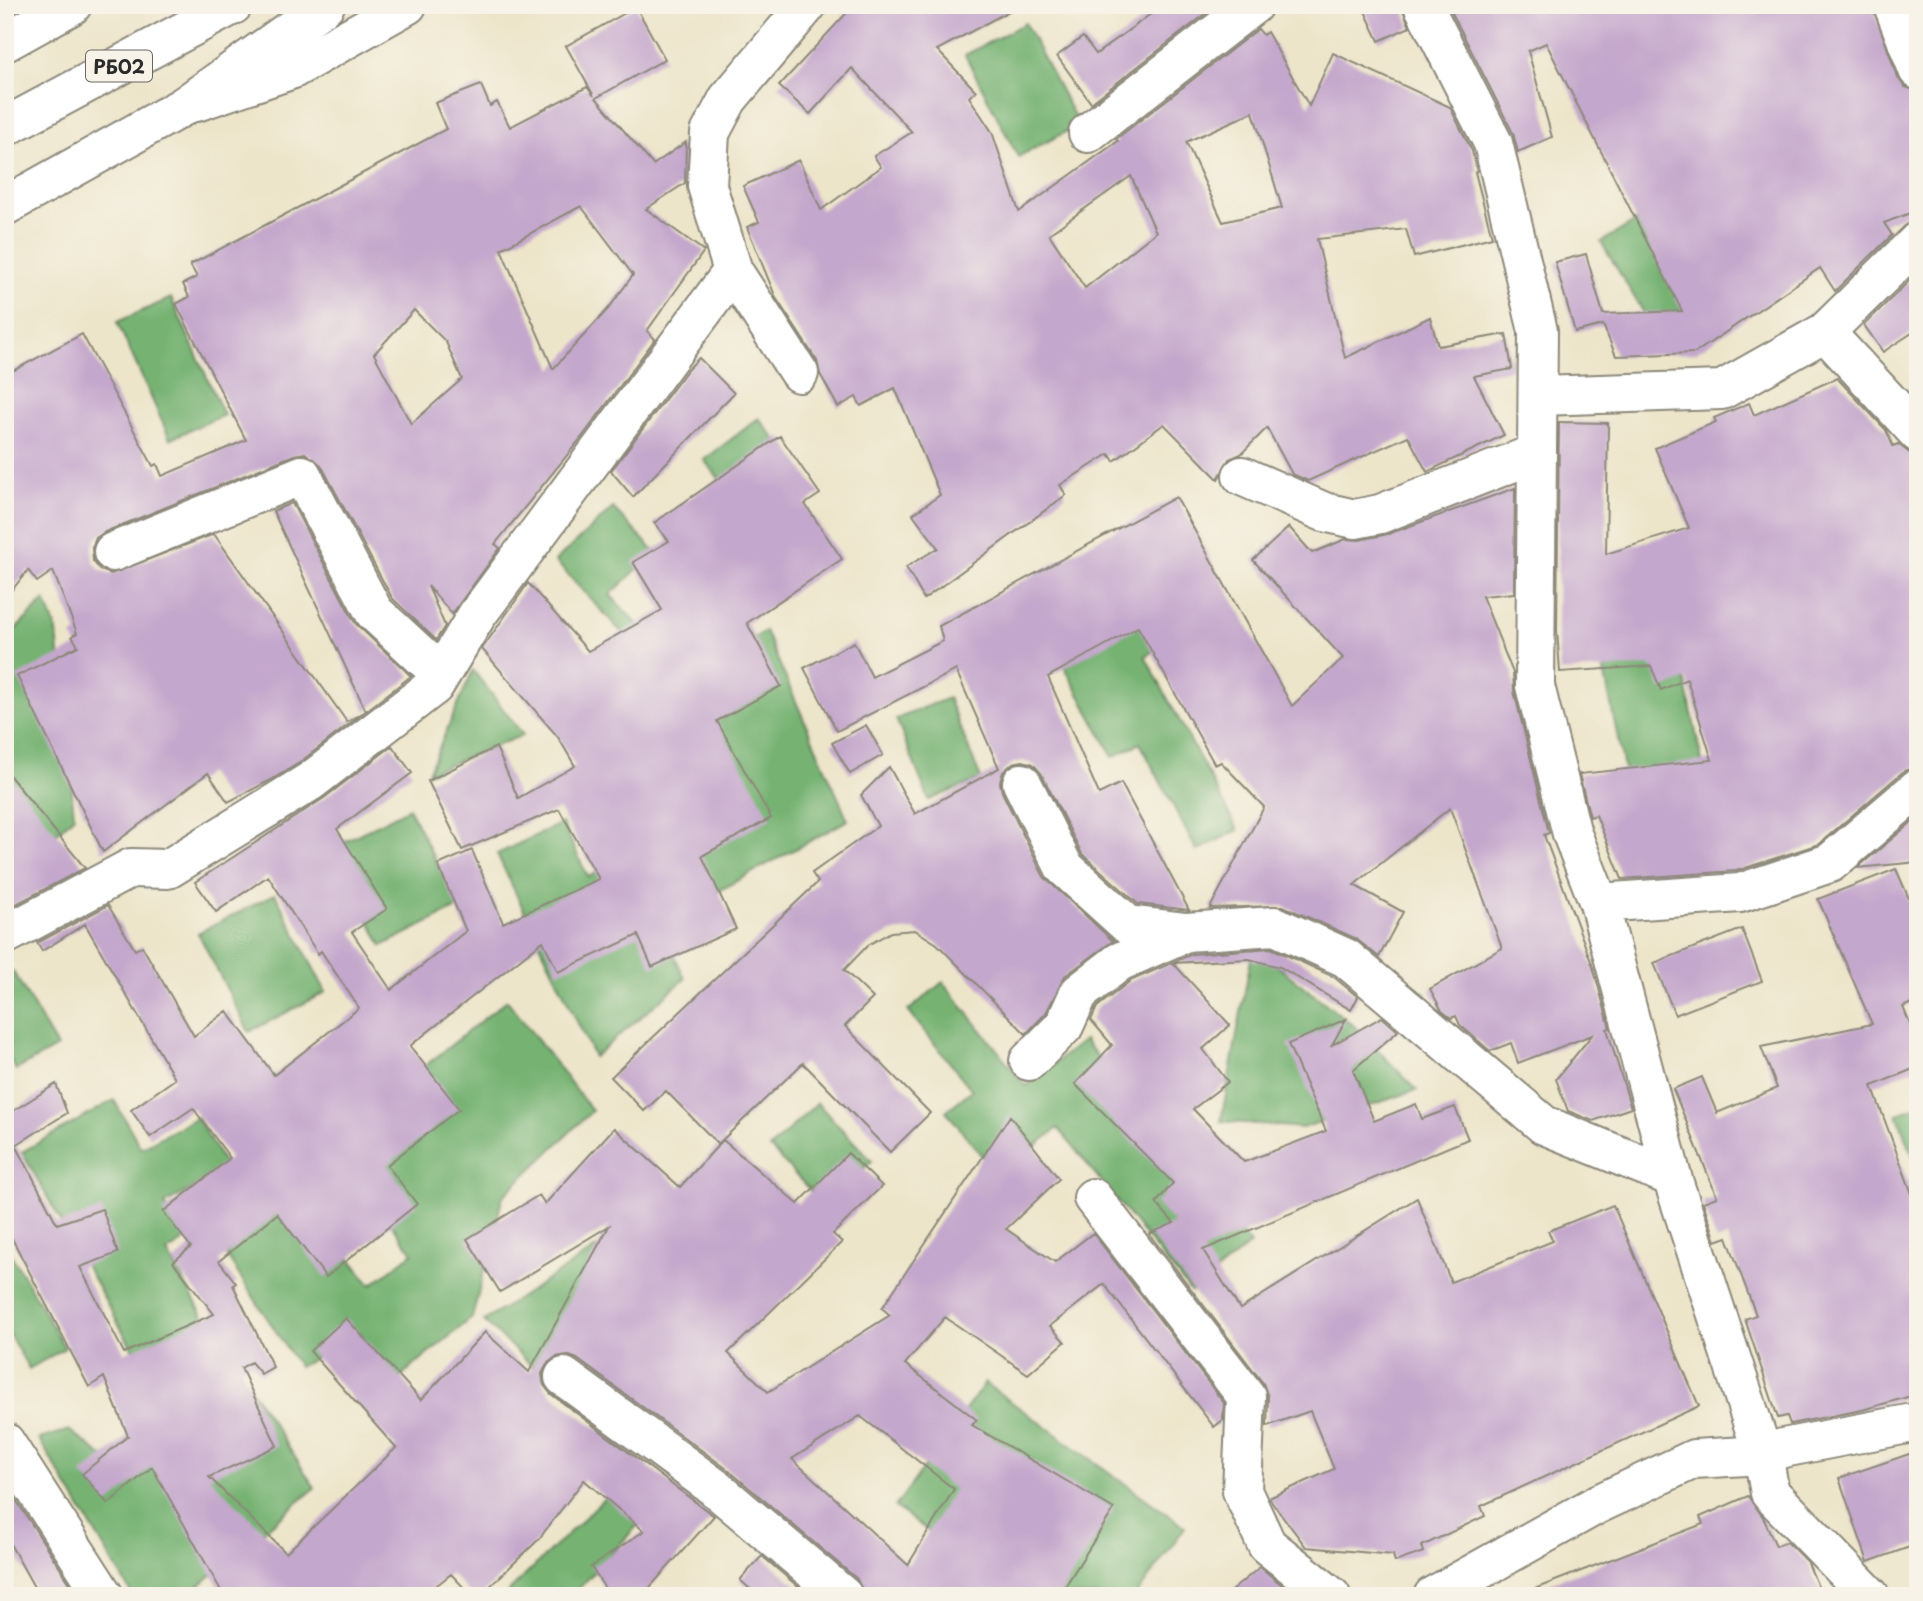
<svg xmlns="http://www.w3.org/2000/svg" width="1923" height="1601" font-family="'Playpen Sans',sans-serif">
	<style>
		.forest { fill: #76b272; stroke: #506e4e; stroke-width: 2 }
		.building { fill: #c4a7cc; fill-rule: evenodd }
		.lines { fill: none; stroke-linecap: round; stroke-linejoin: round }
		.minor-casing { stroke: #8c887a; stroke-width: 42 }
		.major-casing { stroke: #8c887a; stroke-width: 42 }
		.highway-casing { stroke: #8c887a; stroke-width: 42 }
		.minor { stroke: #fff; stroke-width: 38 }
		.major { stroke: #fff; stroke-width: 38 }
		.highway { stroke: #fff; stroke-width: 38 }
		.labels { text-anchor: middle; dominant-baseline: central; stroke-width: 7; stroke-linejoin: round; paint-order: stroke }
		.shield { fill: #f7f3e8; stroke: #686764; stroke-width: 2 }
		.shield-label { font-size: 19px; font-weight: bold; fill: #2b2b2b }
	</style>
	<rect width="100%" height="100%" fill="#f7f3e8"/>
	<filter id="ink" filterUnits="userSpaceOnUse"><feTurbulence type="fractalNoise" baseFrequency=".0143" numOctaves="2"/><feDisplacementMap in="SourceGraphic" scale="14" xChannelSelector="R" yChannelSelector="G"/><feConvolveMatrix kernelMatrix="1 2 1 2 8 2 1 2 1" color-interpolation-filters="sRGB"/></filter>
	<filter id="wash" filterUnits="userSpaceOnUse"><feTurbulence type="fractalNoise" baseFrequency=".00686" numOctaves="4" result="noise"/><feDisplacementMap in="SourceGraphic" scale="28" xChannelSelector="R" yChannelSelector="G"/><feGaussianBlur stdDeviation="1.57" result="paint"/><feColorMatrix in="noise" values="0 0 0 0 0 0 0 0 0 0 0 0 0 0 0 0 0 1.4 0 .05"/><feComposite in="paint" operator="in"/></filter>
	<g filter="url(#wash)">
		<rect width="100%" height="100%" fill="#ede5ca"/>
		<g class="forest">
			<path d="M1025 23 1079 125 1018 157 965 55Z"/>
			<path d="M1713 175 1768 266 1656 333 1601 242Z"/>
			<path d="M171 298 224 415 170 439 117 322Z"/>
			<path d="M759 418 807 480 754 522 704 460Z"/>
			<path d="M613 508 655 552 610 595 642 629 630 641 555 561Z"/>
			<path d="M1132 549 1179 637 1145 656 1238 830 1197 851 1140 743 1113 757 1030 603Z"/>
			<path d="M45 600 57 631 74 816 55 835 5 782V640Z"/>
			<path d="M1669 601 1708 792 1632 807 1593 617Z"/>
			<path d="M765 631 848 820 660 923 685 979 594 1057 497 854 562 823 588 877 682 831 631 719Z"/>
			<path d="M473 670 523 735 428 773Z"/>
			<path d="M948 698 981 779 929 800 896 719Z"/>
			<path d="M409 808 459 907 382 946 332 848Z"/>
			<path d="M275 894 326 992 249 1032 198 933Z"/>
			<path d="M1253 947 1353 1025 1417 1090 1302 1128 1221 1121Z"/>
			<path d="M13 971 57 1047 16 1070 5 1051V975Z"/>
			<path d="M943 982 1026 1086 1084 1040 1250 1244 1191 1292 1058 1128 998 1176 946 1111 972 1090 908 1011Z"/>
			<path d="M507 1000 592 1111 503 1196 472 1318 396 1380 360 1333 299 1367 217 1241 290 1184 371 1285 413 1253 331 1142Z"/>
			<path d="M114 1100 141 1148 197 1117 227 1169 165 1204 186 1240 167 1252 209 1326 141 1364 22 1152Z"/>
			<path d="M817 1103 872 1161 824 1205 770 1148Z"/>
			<path d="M1918 1106V1169L1897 1114Z"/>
			<path d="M644 1217 551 1384 484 1321Z"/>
			<path d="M5 1244 65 1348 29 1369 5 1327Z"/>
			<path d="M985 1383 1185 1527 1136 1596H1018L895 1507Z"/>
			<path d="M248 1385 315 1488 195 1589 202 1596H133L39 1439 69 1430 124 1473Z"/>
			<path d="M618 1485 653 1509 572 1596H504Z"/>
		</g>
		<g id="blocks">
			<g class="building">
				<path d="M854 5H1020L937 50 976 91 969 97 992 132 1019 212 1118 141 1116 139 1258 29 1263 35 1267 32 1309 106 1333 53 1450 107 1472 151 1477 171 1475 172 1492 237 1414 257 1406 229 1317 239 1345 358 1430 317 1438 346 1506 334 1512 369 1474 376 1504 435 1427 472 1408 436 1308 481 1292 474 1267 428 1241 454 1229 459 1218 479 1164 424 1114 461 1109 454 1060 485 1066 495 924 599 906 567 938 548 913 514 940 495 895 388 861 406 856 397 838 407 820 374 817 361 776 298 747 227 759 222 743 186 799 160 821 210 881 167 874 156 912 132 852 68 810 114 779 86ZM1253 112 1282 208 1223 222 1186 142ZM1131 176 1156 232 1085 288 1049 234Z"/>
				<path d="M1163 5H1217L1091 103 1057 56 1083 37 1096 54Z"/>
				<path d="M1362 5H1401L1410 27 1379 41Z"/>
				<path d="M1448 5H1872L1898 78 1905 87 1918 91V210L1884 223 1892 235 1835 291 1820 268 1695 353 1616 356 1603 325 1575 332 1555 262 1586 254 1603 314 1682 311 1546 43 1528 51 1552 137 1518 152 1513 133Z"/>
				<path d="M636 7 665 59 596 98 653 165 686 142 685 183 646 209 704 251 647 331 655 339 582 437 495 544 500 548 452 614 428 586 445 626 436 640 392 598 321 465 305 453 294 455 105 532 96 538 92 548 93 561 100 570 111 574 214 534 347 722 366 711 273 511 292 503 355 623 411 676 299 763 269 781 228 802 208 773 103 852 17 676 78 646 72 636 77 633 53 571 37 582 28 570 5 599V375L82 334 153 466 157 464 162 476 246 440 176 304 189 297 183 284 197 277 190 265 446 129 435 103 481 85 490 106 497 102 510 127 587 87 594 96 566 46ZM581 206 633 275 609 308 553 369 501 249ZM414 310 446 342 462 379 411 424 374 354Z"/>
				<path d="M1911 279 1918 290V329L1883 352 1864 325Z"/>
				<path d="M699 358 734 393 633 497 611 471 688 369Z"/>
				<path d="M1837 378 1886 430 1893 446 1898 444 1911 454H1918V767L1904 771 1819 844 1736 871 1622 879 1596 815 1590 817 1579 774 1712 760 1687 679 1661 690 1651 666 1560 672 1557 630 1559 422 1608 423 1606 554 1689 528 1655 448 1716 422 1714 418 1749 403 1754 415Z"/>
				<path d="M780 436 820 494 805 504 842 559 747 623 781 686 717 721 771 818 702 856 736 929 652 967 638 935 558 972 543 941 410 1046 459 1109 387 1165 417 1204 326 1277 277 1214 219 1261 236 1283 233 1285 273 1367 261 1374 251 1362 241 1368 277 1446 209 1477 286 1553 396 1448 310 1351 346 1318 421 1400 485 1332 529 1372 609 1226 500 1292 467 1239 539 1195 545 1204 614 1128 680 1187 723 1140 798 1204 848 1153 882 1186 833 1234 842 1242 728 1353 768 1392 890 1315 882 1308 1010 1116 1059 1179 1006 1229 1055 1262 1093 1233 1224 1403 1223 1420 1214 1427 1104 1284 1050 1326 1065 1342 1028 1374 945 1317 905 1364 977 1420 972 1425 1114 1509 1059 1596H864L857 1579 727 1469 577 1359 567 1355 556 1357 547 1364 542 1374 544 1385 551 1394 714 1516 642 1596H610L591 1567 644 1531 584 1480 538 1540 480 1596H472L451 1574 423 1596H224L152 1467 108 1504 82 1474 128 1436 104 1377 89 1387 5 1225V1116L56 1084 67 1113 16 1145 57 1224 102 1209 118 1253 80 1267 124 1353 214 1314 173 1262 191 1247 163 1212 230 1158 193 1108 150 1137 131 1110 175 1079 85 924 42 951 37 943 108 905 135 950 142 946 194 1036 227 1011 274 1075 359 1008 321 951 318 954 268 876 216 912 195 882 324 798 392 746 412 773 337 829 387 909 352 932 391 990 466 931 438 865 472 850 503 923 599 879 559 809 462 850 428 781 496 747 518 798 575 766 558 737 482 649 528 583 588 651 662 610 633 562 669 541 654 523ZM860 1416 954 1489 908 1565 792 1459Z"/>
				<path d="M1515 488 1514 593 1482 596 1513 673 1514 691 1549 833 1544 835 1593 967 1610 1028 1607 1029 1631 1108 1593 1121 1568 1111 1556 1079 1592 1035 1518 1063 1511 1043 1490 1051 1460 1025 1456 1016 1451 1018 1442 1011 1430 989 1502 948 1450 808 1354 885 1403 912 1379 957 1355 938 1283 906 1210 908 1264 807 1221 762 1215 765 1138 627 1048 677 1099 794 1121 783 1189 910 1138 904 1082 854 1041 773 1033 764 1023 761 1013 763 1003 772 1000 782 1002 792 1044 877 1113 941 1065 976 1046 1013 1026 1034 937 944 915 930 891 932 868 945 844 970 873 998 845 1026 930 1113 890 1152 803 1063 718 1144 666 1091 644 1111 611 1077 818 882 812 873 878 826 861 795 889 767 915 814 999 768 956 670 837 731 804 668 854 642 872 677 943 641 939 626 1176 497 1292 706 1343 658 1253 560 1289 527 1312 553 1346 539 1359 540 1388 534Z"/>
				<path d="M866 725 883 755 850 774 832 743Z"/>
				<path d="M5 770 85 868 5 910Z"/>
				<path d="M1918 817V862L1857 868Z"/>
				<path d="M1896 869 1918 919V1000L1903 1007 1918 1044V1067L1872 1086 1918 1210V1394L1862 1410 1790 1424 1787 1416 1778 1418 1745 1319 1756 1315 1727 1237 1716 1241 1703 1202 1717 1197 1673 1089 1702 1077 1717 1113 1777 1088 1761 1047 1872 1024 1818 899Z"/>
				<path d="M1742 929 1762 981 1675 1015 1654 963Z"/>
				<path d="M1271 948 1334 977 1358 997 1351 1010 1280 967 1249 959 1173 963 1230 1025 1203 1049 1228 1082 1193 1109 1244 1162 1326 1131 1288 1044 1346 1019 1332 1045 1382 1017 1398 1031 1353 1070 1374 1121 1416 1104 1422 1119 1455 1107 1468 1139 1203 1250 1240 1309 1417 1198 1451 1282 1553 1241 1548 1231 1613 1205 1699 1406 1481 1506 1485 1516 1422 1546 1424 1552 1395 1562 1393 1555 1306 1547 1269 1498 1334 1469 1310 1411 1267 1426 1268 1397 1263 1383 1149 1234 1174 1223 1156 1203 1173 1183 1075 1084 1112 1045 1091 1020 1097 1007 1130 981 1192 954Z"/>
				<path d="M1918 1451V1544L1868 1562 1839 1478Z"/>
				<path d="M5 1483 78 1596H39L5 1535Z"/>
				<path d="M1748 1496 1763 1517 1776 1546 1787 1542 1808 1563 1822 1596H1524V1593L1703 1524 1700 1517Z"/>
				<path d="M762 1556 809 1596H758L740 1580Z"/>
				<path d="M1260 1567 1296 1596H1225Z"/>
			</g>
		</g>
	</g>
	<g filter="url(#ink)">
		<use href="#blocks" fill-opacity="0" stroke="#8c887a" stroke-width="2"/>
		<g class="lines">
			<defs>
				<g id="minor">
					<path d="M1423 5 1493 143 1538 331 1535 686 1572 834 1599 903 1672 1177 1763 1455 1770 1493 1870 1596"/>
					<path d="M1893 5 1918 70"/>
					<path d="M196 102 293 69 407 5"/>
					<path d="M1088 133 1253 5"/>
					<path d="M1825 332 1918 433"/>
					<path d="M799 373 733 271 707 186 710 133 728 99 807 5"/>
					<path d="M1539 396 1722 390 1825 332 1918 241"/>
					<path d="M1242 476 1324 512 1355 519 1380 514 1537 453"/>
					<path d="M113 552 302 475 374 612 441 674"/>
					<path d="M1022 783 1064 867 1128 925 1186 932 1275 926 1346 958 1544 1125 1672 1177"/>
					<path d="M1599 903 1740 893 1830 863 1918 788"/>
					<path d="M5 935 131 868 168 869 311 781 434 686 477 615 733 271"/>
					<path d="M1029 1061 1064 1026 1079 993 1119 962 1184 933"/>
					<path d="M1093 1198 1246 1396 1242 1491 1267 1545 1331 1596"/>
					<path d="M564 1377 714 1487 843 1596"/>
					<path d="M5 1442 104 1596"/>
					<path d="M1433 1596 1598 1504 1694 1459 1763 1455 1783 1448 1918 1422"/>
				</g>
				<path id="major" d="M5 206 184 106"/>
				<g id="highway">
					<path d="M5 42 72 5"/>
					<path d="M184 106 325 5"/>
					<path d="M5 127 233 5"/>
				</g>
			</defs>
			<use href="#minor" class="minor-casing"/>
			<use href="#major" class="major-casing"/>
			<use href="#highway" class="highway-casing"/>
			<use href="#minor" class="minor"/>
			<use href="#major" class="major"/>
			<use href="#highway" class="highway"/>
		</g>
	</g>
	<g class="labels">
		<rect class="shield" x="86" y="50.5" width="66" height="31" rx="5"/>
		<g class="shield-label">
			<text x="119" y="66">РБ02</text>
		</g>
	</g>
	<rect width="1923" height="1601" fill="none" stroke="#f7f3e8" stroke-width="28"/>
</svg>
